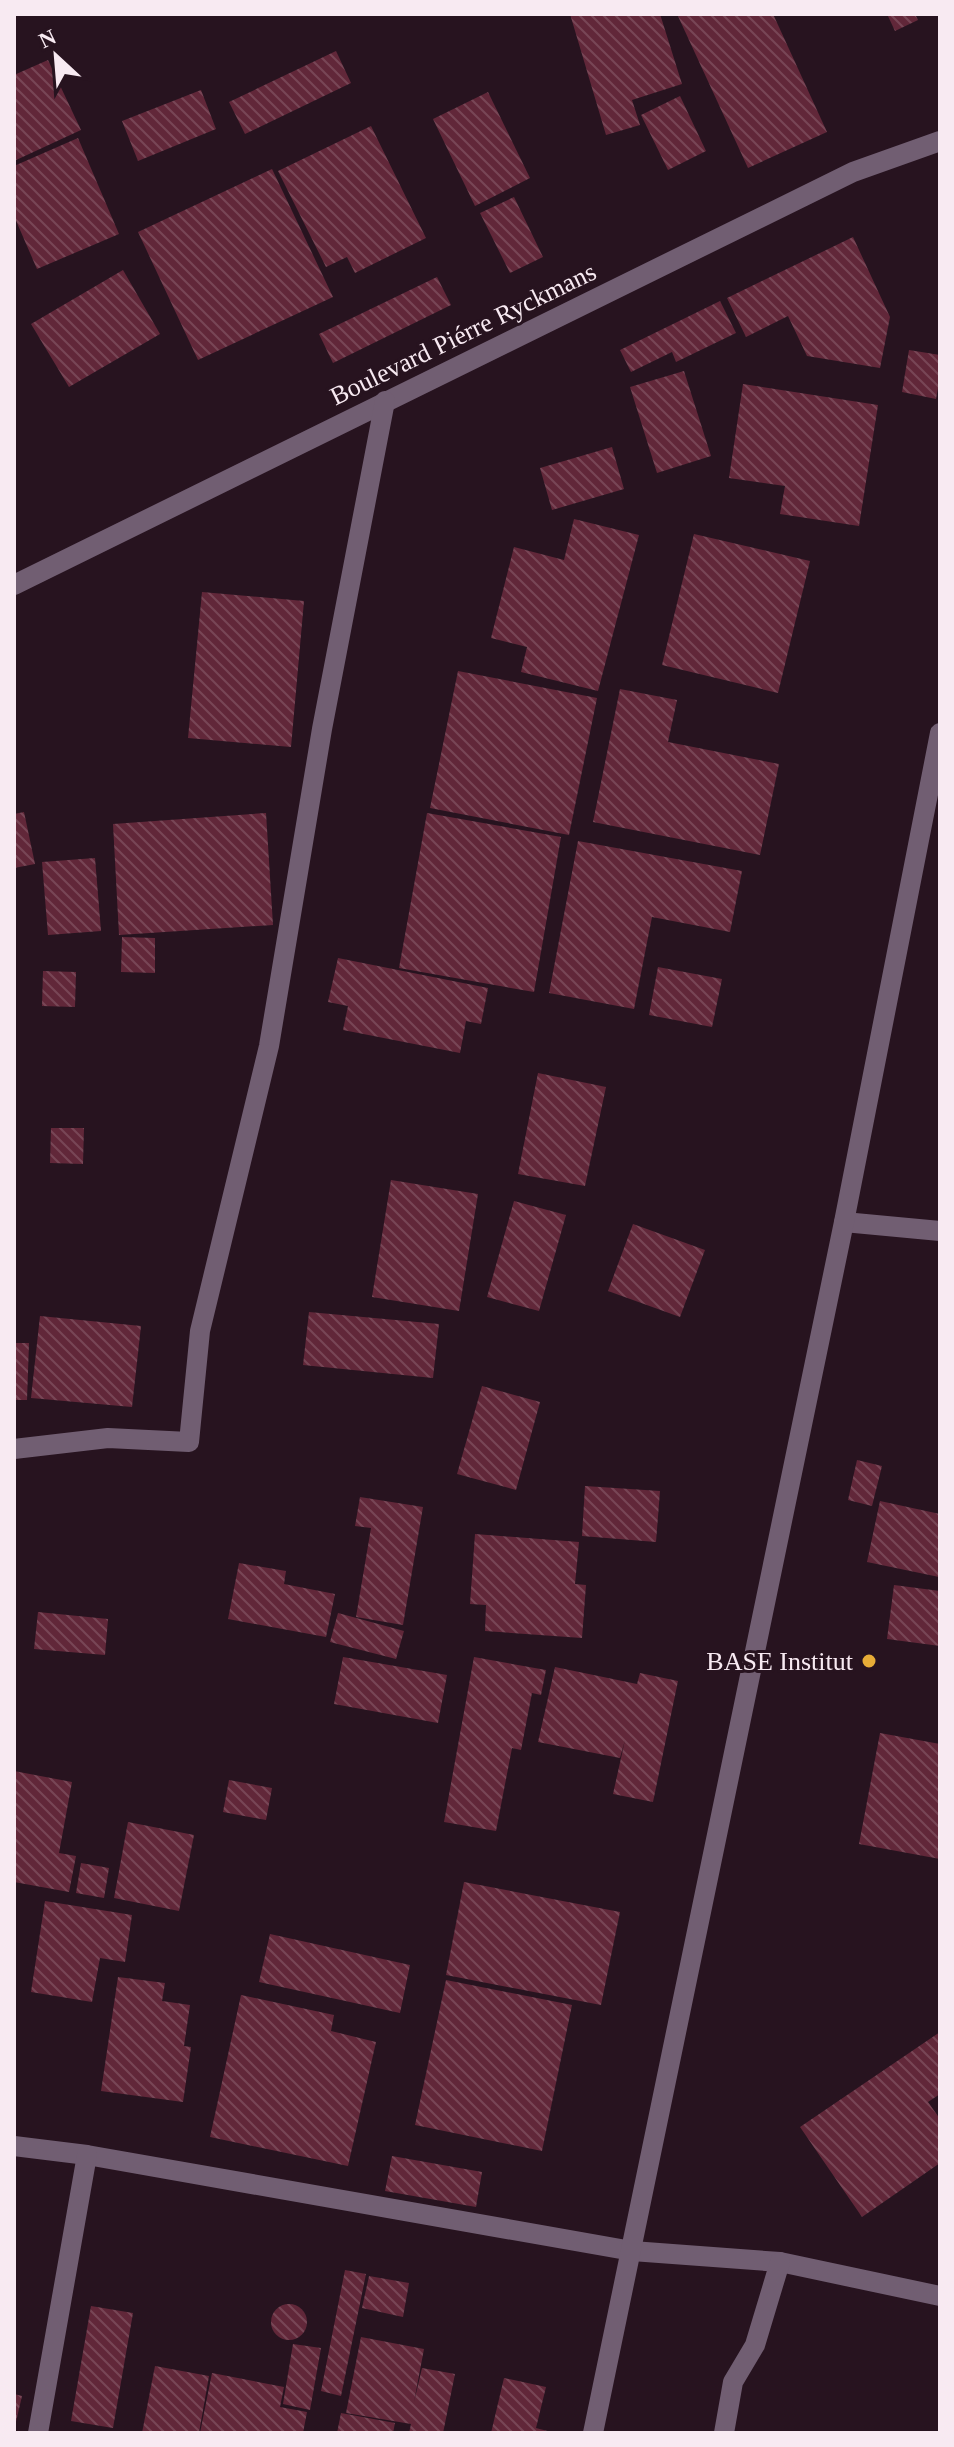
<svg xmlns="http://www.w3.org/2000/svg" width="954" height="2447" font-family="Georgia,serif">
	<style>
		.building { fill: url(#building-back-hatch) }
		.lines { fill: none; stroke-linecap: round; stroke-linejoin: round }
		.street { stroke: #715e72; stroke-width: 20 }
		.poi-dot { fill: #e7ac37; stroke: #27131f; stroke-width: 3 }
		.labels { text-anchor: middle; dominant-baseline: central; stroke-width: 6; stroke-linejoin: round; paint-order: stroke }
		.street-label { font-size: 26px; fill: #f8eaf2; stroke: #27131f }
		.poi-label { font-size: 26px; fill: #f8eaf2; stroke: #27131f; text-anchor: end }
	</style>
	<defs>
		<pattern id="building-back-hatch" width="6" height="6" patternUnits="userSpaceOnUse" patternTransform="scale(2)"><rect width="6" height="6" fill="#612739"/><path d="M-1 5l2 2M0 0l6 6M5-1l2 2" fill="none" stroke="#784656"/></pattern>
	</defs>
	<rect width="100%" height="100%" fill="#27131f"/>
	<g class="building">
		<path d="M570 14H607L608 16 660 14 682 84 632 100 640 125 606 135Z"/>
		<path d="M677 14H773L827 132 748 168Z"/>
		<path d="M887 14H915L918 20 895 31Z"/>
		<path d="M336 51 351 83 245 134 229 102Z"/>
		<path d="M48 60 81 130 14 161V75Z"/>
		<path d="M201 90 216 129 138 161 122 121Z"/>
		<path d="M488 92 530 178 475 206 433 119Z"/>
		<path d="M680 96 706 151 668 170 641 115Z"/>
		<path d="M371 126 426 238 355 273 347 257 326 267 278 171Z"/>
		<path d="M78 138 119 234 37 269 14 216V166Z"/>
		<path d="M272 169 333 297 198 360 138 232Z"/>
		<path d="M514 197 543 257 510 273 480 213Z"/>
		<path d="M853 237 890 317 880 368 807 356 788 316 746 337 727 298Z"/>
		<path d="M123 270 160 334 69 387 31 324Z"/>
		<path d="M437 277 451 305 333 363 319 334Z"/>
		<path d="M720 301 736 333 676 362 672 352 631 372 620 350Z"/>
		<path d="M909 350 940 355V378L936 399 902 392Z"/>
		<path d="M684 371 711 456 657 473 630 387Z"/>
		<path d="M743 384 878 405 859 526 780 514 785 486 729 478Z"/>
		<path d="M612 447 624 489 552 510 540 468Z"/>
		<path d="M574 519 639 535 598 691 521 672 527 647 491 638 514 547 564 560Z"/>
		<path d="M694 534 810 561 778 693 662 665Z"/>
		<path d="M202 592 304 601 291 747 188 738Z"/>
		<path d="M458 671 597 698 569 835 430 808Z"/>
		<path d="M620 689 677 700 668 742 779 764 760 855 593 822Z"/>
		<path d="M24 812 35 864 14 868V814Z"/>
		<path d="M266 813 273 925 119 935 113 824Z"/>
		<path d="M427 813 561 837 534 992 399 968Z"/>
		<path d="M578 841 742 871 730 932 652 917 634 1009 549 993Z"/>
		<path d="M95 858 101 931 48 935 42 862Z"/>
		<path d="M122 937 155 938V973L121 972Z"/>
		<path d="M338 958 488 988 481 1024 466 1021 460 1053 343 1030 348 1006 328 1002Z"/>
		<path d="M658 967 722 979 712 1027 649 1015Z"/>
		<path d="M43 971 76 972 75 1007 42 1006Z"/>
		<path d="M538 1073 606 1087 585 1186 518 1174Z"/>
		<path d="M51 1128H84L83 1164 50 1163Z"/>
		<path d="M391 1180 478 1194 459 1311 372 1297Z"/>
		<path d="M514 1201 566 1215 539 1311 487 1297Z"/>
		<path d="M633 1224 705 1250 680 1317 608 1291Z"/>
		<path d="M309 1312 439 1324 433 1378 303 1365Z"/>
		<path d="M40 1316 141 1326 132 1407 31 1398Z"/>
		<path d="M14 1343H29L27 1400H14Z"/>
		<path d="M482 1386 540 1402 516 1490 457 1474Z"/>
		<path d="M857 1460 882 1466 872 1506 848 1500Z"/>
		<path d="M585 1486 660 1491 656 1542 582 1536Z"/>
		<path d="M360 1497 423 1507 403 1625 356 1617 371 1528 355 1526Z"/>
		<path d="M880 1501 940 1514 939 1577 867 1562Z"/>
		<path d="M475 1534 579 1542 575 1584 586 1585 582 1638 485 1631 486 1605 470 1604Z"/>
		<path d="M239 1563 286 1571 284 1584 335 1594 326 1637 228 1619Z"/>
		<path d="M894 1585 940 1591V1646L887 1639Z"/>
		<path d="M38 1612 108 1619 105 1655 34 1649Z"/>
		<path d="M338 1613 404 1631 396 1659 330 1642Z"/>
		<path d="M343 1657 447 1675 438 1723 334 1704Z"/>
		<path d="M474 1657 546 1670 541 1695 532 1693 521 1750 512 1748 496 1831 444 1822Z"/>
		<path d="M555 1667 637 1684 640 1673 678 1681 653 1802 613 1794 625 1740 620 1758 538 1742Z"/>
		<path d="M880 1733 940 1744V1859L859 1844Z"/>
		<path d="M14 1771 72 1782 59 1853 76 1856 69 1892 14 1882Z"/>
		<path d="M229 1780 272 1788 266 1820 223 1812Z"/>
		<path d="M128 1822 194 1835 179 1911 114 1898Z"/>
		<path d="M81 1863 109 1868 104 1898 76 1893Z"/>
		<path d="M464 1882 620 1912 601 2005 446 1975Z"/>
		<path d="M45 1901 132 1915 125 1962 100 1958 92 2002 31 1992Z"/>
		<path d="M270 1934 410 1965 400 2013 259 1982Z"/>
		<path d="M118 1977 165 1983 162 2001 190 2005 184 2046 191 2047 183 2102 101 2091Z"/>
		<path d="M446 1980 572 2005 542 2151 415 2125Z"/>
		<path d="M241 1995 334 2015 331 2031 376 2042 348 2166 210 2137Z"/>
		<path d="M940 2032V2094L928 2102 940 2119V2163L862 2217 800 2127Z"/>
		<path d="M392 2156 482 2172 476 2207 385 2191Z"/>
		<path d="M345 2270 366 2274 341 2396 321 2391Z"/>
		<path d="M369 2276 409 2283 403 2317 362 2308Z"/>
		<circle cx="289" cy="2322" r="18"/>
		<path d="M91 2306 133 2313 113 2428 71 2421Z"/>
		<path d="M361 2337 424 2349 414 2402 422 2368 455 2374 443 2433H409L411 2424 346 2413Z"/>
		<path d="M293 2344 321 2348 310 2410 283 2404Z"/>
		<path d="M155 2366 209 2376 199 2433H142Z"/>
		<path d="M212 2373 284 2387 280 2407 307 2412 303 2433H200Z"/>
		<path d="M504 2378 546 2387 536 2428 555 2433H491Z"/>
		<path d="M14 2394 22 2396 15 2426H14Z"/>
		<path d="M341 2413 395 2423 393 2433H337Z"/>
	</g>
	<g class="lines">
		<g class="street">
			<path d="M14 585 853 172 940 141"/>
			<path d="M844 1222 940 1231"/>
			<path d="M14 1449 108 1438 189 1442 200 1331 269 1046 322 729 385 401"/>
			<path d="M14 2146 87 2155 632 2251 780 2262 940 2296"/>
			<path d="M38 2433 87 2155"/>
			<path d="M593 2433 844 1222 940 733"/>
			<path d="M724 2433 733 2382 755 2345 780 2262"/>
		</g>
	</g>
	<circle class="poi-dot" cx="869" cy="1661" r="8"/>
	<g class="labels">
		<g class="street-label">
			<text transform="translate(463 334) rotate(-26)">Boulevard Piérre Ryckmans</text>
		</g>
		<g class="poi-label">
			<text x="853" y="1661">BASE Institut</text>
		</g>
	</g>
	<rect width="954" height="2447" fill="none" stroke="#f8eaf2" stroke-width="32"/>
	<g transform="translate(56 56) rotate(334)" stroke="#27131f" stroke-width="6" paint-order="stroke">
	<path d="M0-6L14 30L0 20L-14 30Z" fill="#f8eaf2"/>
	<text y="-12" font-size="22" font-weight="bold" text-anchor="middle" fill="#f8eaf2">N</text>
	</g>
</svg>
